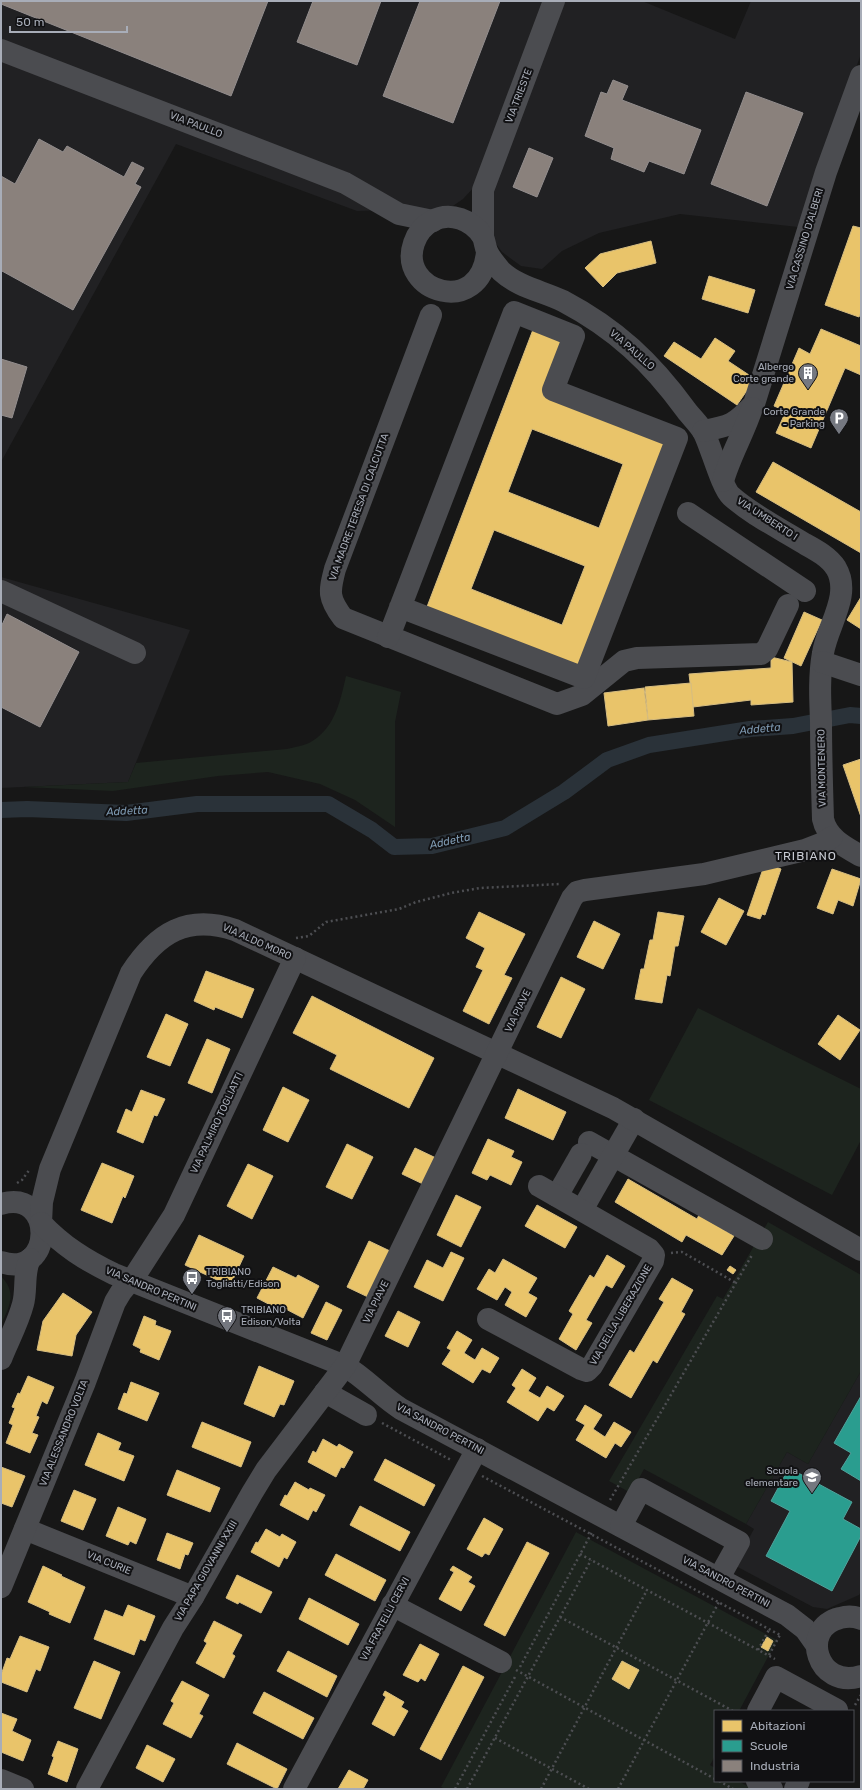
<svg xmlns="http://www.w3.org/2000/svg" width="862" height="1790" font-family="Rubik,sans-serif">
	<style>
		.built { fill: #212123 }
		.green { fill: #1d241e }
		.homes { fill: #e9c46a; stroke: #d6bd81; fill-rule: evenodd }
		.schools { fill: #2a9d8f; stroke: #50a29b }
		.industry { fill: #8a817c; stroke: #938e8e }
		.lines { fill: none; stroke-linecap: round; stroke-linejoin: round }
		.canal { stroke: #2a3239; stroke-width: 16 }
		.path { stroke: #4d4e52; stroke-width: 2.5; stroke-dasharray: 2 3; stroke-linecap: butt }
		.minor { stroke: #4b4c50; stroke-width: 22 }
		.labels { text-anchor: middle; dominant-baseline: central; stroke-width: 4; stroke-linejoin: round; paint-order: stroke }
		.street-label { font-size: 10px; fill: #a8adb8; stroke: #111113 }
		.poi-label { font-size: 10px; fill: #a8adb8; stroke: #111113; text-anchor: end }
		.water-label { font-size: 11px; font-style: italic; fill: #7f9bb3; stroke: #111113 }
		.quarter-label { font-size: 12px; letter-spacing: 1px; fill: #c9ccd4; stroke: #111113 }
	</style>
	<rect width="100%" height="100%" fill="#171717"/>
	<g class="built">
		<path d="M1 1H642L735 39 751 1H861V54L798 227 680 214 599 233 562 251 542 269 521 266 502 252 492 238 476 185 463 199 450 208 434 211 415 209 357 211 176 144 1 462Z"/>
		<path d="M1 577 190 630 128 782 1 788Z"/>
		<path d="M861 1371V1592L859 1595 827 1609 813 1607 734 1565 754 1529 746 1524 787 1452 808 1464Z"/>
	</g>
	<g class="green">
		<path d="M346 676 401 692 395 722V827L355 800 320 784 268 772 218 776 113 791 24 787 128 782 136 763 287 749C294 747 302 746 309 743 335 729 340 702 346 676Z"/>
		<path d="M698 1008 861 1089V1140L832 1195 649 1100Z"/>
		<path d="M768 1222 861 1275V1371L808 1464 787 1452 746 1524 644 1469 631 1493 609 1481 717 1296 723 1299Z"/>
		<path d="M1 1276C17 1293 10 1305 1 1325Z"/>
		<path d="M576 1532 777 1640 739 1711H715V1756L710 1765 715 1768V1781H738L753 1789H446L441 1787Z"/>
	</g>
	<g class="homes">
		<path d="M853 226 861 228V312L859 317 825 305Z"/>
		<path d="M651 241 656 263 617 273 603 287 585 268 600 254Z"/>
		<path d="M709 276 755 290 748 313 702 299Z"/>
		<path d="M534 327 565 339 543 396 667 443 580 671 425 612ZM532 429 623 464 599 528 508 492ZM494 530 585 566 562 625 471 589Z"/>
		<path d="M821 329 861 346V375L845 368 811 448 776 433 786 411 774 406 799 348 810 354Z"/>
		<path d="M715 338 735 351 728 361 755 379 737 405 664 356 674 342 701 359Z"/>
		<path d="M773 462 861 512V553L756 492Z"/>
		<path d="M861 597V629L847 620Z"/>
		<path d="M804 612 822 620 801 666 784 658Z"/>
		<path d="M771 657 792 662 793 702 751 705V700L693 707 689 674 771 668Z"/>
		<path d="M691 683 694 716 648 720 645 687Z"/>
		<path d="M644 688 648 720 608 726 604 693Z"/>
		<path d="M861 759V817L843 765Z"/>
		<path d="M765 863 781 869 765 915 762 914 760 919 747 915Z"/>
		<path d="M832 869 861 879 853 906 838 900 833 914 817 908Z"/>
		<path d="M719 898 744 911 726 945 701 932Z"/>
		<path d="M479 912 525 934 504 975 512 978 489 1024 463 1011 483 970 476 967 485 948 466 938Z"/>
		<path d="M658 912 684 916 678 946H675L670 976 667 975 662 1003 635 999 641 969H644L650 940H653Z"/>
		<path d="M594 921 620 934 603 969 577 957Z"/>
		<path d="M206 971 254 989 242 1018 215 1007 214 1010 194 1001Z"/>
		<path d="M561 977 585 989 561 1038 537 1027Z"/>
		<path d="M312 996 434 1058 409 1108 330 1069 337 1055 293 1033Z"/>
		<path d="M166 1014 188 1024 170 1066 147 1057Z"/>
		<path d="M838 1015 860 1030 840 1060 818 1044Z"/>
		<path d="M207 1039 230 1049 212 1093 188 1083Z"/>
		<path d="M283 1087 309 1100 288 1142 263 1130Z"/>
		<path d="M518 1089 566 1112 553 1140 505 1118Z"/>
		<path d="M141 1090 165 1099 157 1116 154 1115 143 1143 117 1132 126 1109 132 1112Z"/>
		<path d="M488 1139 514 1151 511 1157 522 1162 511 1185 490 1175 487 1180 472 1173Z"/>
		<path d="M347 1144 373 1157 352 1199 326 1187Z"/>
		<path d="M415 1148 436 1158 423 1184 402 1174Z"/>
		<path d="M102 1163 134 1176 125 1198 123 1196 112 1223 81 1210Z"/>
		<path d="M248 1164 273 1176 252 1219 227 1206Z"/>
		<path d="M628 1179 697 1219 699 1215 734 1236 722 1255 686 1235 682 1242 615 1202Z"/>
		<path d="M456 1195 481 1207 461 1247 437 1235Z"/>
		<path d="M537 1205 577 1227 565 1248 525 1226Z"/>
		<path d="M199 1235 244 1256 230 1286 185 1265Z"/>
		<path d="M369 1241 390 1251 368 1297 347 1287Z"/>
		<path d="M451 1252 464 1258 443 1301 414 1287 427 1260 443 1268Z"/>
		<path d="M607 1255 625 1266 612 1288 606 1285 586 1320 592 1323 576 1350 559 1339 573 1314 569 1311 590 1275 594 1278Z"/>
		<path d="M503 1259 537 1278 528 1293 537 1298 526 1317 505 1305 512 1292 505 1287 497 1300 477 1289 489 1269 495 1273Z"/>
		<path d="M730 1266 736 1270 733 1274 727 1270Z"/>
		<path d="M273 1267 296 1278 298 1275 319 1286 303 1318 280 1306 278 1309 257 1298Z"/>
		<path d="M672 1278 693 1290 681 1312 685 1314 657 1363 653 1360 631 1398 609 1385 630 1350 634 1353 664 1302 659 1299Z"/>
		<path d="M63 1293 92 1312 76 1335 72 1356 37 1350 43 1321Z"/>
		<path d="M326 1302 342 1310 327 1340 311 1333Z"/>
		<path d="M398 1311 420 1322 408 1347 385 1336Z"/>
		<path d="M144 1316 156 1321 155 1325 171 1331 159 1360 140 1352 141 1349 133 1345Z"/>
		<path d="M457 1331 472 1340 464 1353 475 1360 482 1348 499 1358 490 1373 482 1369 473 1383 442 1364 451 1350 447 1348Z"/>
		<path d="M259 1366 294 1381 284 1405 280 1404 274 1417 244 1404Z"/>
		<path d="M522 1369 536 1378 528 1391 540 1398 547 1386 564 1396 554 1411 547 1407 538 1421 507 1402 516 1388 512 1385Z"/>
		<path d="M28 1376 54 1387 47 1404 42 1401 36 1416 39 1417 32 1433 38 1435 30 1453 6 1443 13 1425 9 1423 15 1408 12 1407 18 1393 20 1394Z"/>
		<path d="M131 1382 159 1393 147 1421 118 1409 124 1393 127 1394Z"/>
		<path d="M585 1405 602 1415 593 1429 605 1437 614 1422 631 1432 621 1447 615 1443 606 1458 576 1440 585 1425 576 1420Z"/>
		<path d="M202 1422 251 1442 241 1467 192 1447Z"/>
		<path d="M98 1433 121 1443 118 1450 134 1456 124 1481 85 1465Z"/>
		<path d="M323 1439 337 1447 339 1444 353 1452 344 1468 341 1467 336 1477 308 1462 313 1451 316 1453Z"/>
		<path d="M385 1459 435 1485 424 1506 374 1480Z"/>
		<path d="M1 1467 25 1476 12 1507 1 1503Z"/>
		<path d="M177 1470 220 1488 210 1512 167 1495Z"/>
		<path d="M295 1482 309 1490 310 1488 325 1495 316 1512 313 1510 308 1520 280 1505 285 1495 287 1496Z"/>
		<path d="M74 1490 96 1499 83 1530 61 1521Z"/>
		<path d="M360 1506 410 1532 400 1551 350 1525Z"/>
		<path d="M118 1507 146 1519 136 1544 130 1541 128 1545 106 1536Z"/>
		<path d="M484 1518 503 1529 489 1555 485 1553 482 1557 467 1549Z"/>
		<path d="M266 1529 280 1537 282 1534 296 1542 287 1559 284 1557 279 1567 251 1552 256 1542 258 1543Z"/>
		<path d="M167 1533 193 1543 188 1555 185 1554 180 1569 157 1560Z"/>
		<path d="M527 1542 549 1553 505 1636 484 1625Z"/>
		<path d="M336 1554 386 1580 375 1601 325 1575Z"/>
		<path d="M43 1566 62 1575 61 1576 85 1587 70 1623 49 1614 50 1612 28 1602Z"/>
		<path d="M453 1566 472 1577 468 1582 475 1586 461 1611 439 1599 454 1572 450 1570Z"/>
		<path d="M237 1575 272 1592 261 1613 239 1602 238 1604 226 1598Z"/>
		<path d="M309 1598 359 1624 348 1645 299 1619Z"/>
		<path d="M128 1605 155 1616 145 1641 140 1639 134 1655 94 1639 105 1610 123 1617Z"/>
		<path d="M214 1621 242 1635 232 1654 235 1656 224 1678 196 1663 207 1643 204 1641Z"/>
		<path d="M20 1636 49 1647 40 1671 36 1669 27 1692 1 1682V1675L7 1658 10 1659Z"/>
		<path d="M767 1637 773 1641 768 1651 761 1647Z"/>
		<path d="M420 1644 439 1654 425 1681 421 1678 418 1682 403 1675Z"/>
		<path d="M288 1651 337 1676 327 1697 277 1671Z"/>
		<path d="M94 1661 120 1672 101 1719 74 1708Z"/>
		<path d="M622 1661 639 1670 629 1689 612 1679Z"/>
		<path d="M463 1666 484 1677 441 1760 420 1749Z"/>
		<path d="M182 1681 209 1695 199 1714 203 1716 191 1738 163 1724 174 1703 171 1701Z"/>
		<path d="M385 1691 404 1702 401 1707 408 1711 394 1736 372 1724 386 1697 383 1695Z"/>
		<path d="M264 1692 314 1718 303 1739 253 1713Z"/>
		<path d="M1 1713 17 1719 12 1731 31 1740 23 1761 1 1752Z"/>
		<path d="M58 1741 78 1749 67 1782 48 1774 54 1757 52 1756Z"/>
		<path d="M237 1743 287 1769 277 1789 227 1764Z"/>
		<path d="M147 1745 175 1759 163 1782 136 1768Z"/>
		<path d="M349 1770 368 1780 363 1789H338Z"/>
	</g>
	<g class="schools">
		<path d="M861 1396V1481L841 1469 851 1453 834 1443Z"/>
		<path d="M789 1468 852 1502 843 1519 861 1529V1536L832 1591 766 1556 790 1511 771 1501Z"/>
	</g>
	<g class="industry">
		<path d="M1 1H268L231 96 1 4Z"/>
		<path d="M313 1H381L357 65 297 42Z"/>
		<path d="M420 1H500L453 123 383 96Z"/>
		<path d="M613 80 628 86 622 100 701 130 684 174 649 161 644 172 611 159 614 148 585 136 601 92 607 94Z"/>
		<path d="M746 92 803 113 767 206 711 184Z"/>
		<path d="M39 139 63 152 67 146 124 177 132 162 144 168 135 184 141 187 73 310 2 271 1 273V176L15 184Z"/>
		<path d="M529 148 553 158 537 197 513 187Z"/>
		<path d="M1 359 27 367 12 418 1 415Z"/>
		<path d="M7 614 79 652 40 727 1 707V627Z"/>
	</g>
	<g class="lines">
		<path class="canal" d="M1 810 27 809 126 813 197 804H328L372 830 394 847 432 846 505 828 564 792 607 760 649 745 750 729 793 726 850 715 861 716"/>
		<g class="path">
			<path d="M296 938 309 936 326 922 399 909 416 902 451 893 480 888 560 884"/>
			<path d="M17 1183 22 1180 30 1169"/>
			<path d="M671 1253 682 1252 736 1283"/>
			<path d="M382 1423 451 1460"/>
			<path d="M482 1476 780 1635"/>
			<path d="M610 1500 752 1255"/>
			<path d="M580 1554 775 1659"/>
			<path d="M560 1617 733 1711"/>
			<path d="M758 1650 770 1628"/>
			<path d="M769 1655 780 1635"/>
			<path d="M520 1667 592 1532"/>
			<path d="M516 1670 715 1779"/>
			<path d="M855 1705 861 1695"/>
			<path d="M495 1738 589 1789"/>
			<path d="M719 1781 733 1789"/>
			<path d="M455 1789 516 1675"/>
			<path d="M467 1789 591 1560"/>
			<path d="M541 1789 647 1590"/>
			<path d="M618 1789 719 1602"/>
		</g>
		<g class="minor">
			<path d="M1 50 345 183 399 214 433 221"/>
			<path d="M483 236V190L554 1"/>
			<path d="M487 252C481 318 397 292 414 243 417 234 423 226 432 221 450 211 473 220 483 237 485 242 485 246 487 251 489 257 497 266 501 271 518 287 542 291 563 301 616 329 651 362 686 410 692 418 700 425 704 433 711 447 722 488 731 496 752 515 781 529 805 544 816 550 829 557 836 568 852 595 827 626 823 653 819 675 820 698 821 721 821 754 822 787 823 819 827 838 845 847 861 856"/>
			<path d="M431 315 335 569C329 592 328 598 343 618L557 704 582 695 624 661 637 658 761 654 767 649 788 605"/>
			<path d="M703 431C731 426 735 424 754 404L826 172 861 76"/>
			<path d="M723 481C730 456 744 433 752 408"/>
			<path d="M688 513 805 591"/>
			<path d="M1 591 135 653"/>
			<path d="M388 637 393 626 514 312 574 336 553 390 677 438 584 678 400 607"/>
			<path d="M822 662 861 675"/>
			<path d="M589 1142 762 1239"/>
			<path d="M557 1196 581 1154"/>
			<path d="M1 1204C56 1188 54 1280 1 1262"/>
			<path d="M582 1210 634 1119"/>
			<path d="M41 1223 42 1202 50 1169 131 973C157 933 187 914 235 930L613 1108 861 1250"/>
			<path d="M41 1223C63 1246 85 1260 114 1274L345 1366C365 1378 381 1396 401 1409L787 1615 805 1629 817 1646"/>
			<path d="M488 1319 581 1369 587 1371 592 1366 653 1261 654 1255 649 1249 539 1186"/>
			<path d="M1 1359C8 1341 18 1323 23 1304 27 1290 23 1272 30 1259"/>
			<path d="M325 1392 366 1415"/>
			<path d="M621 1526 641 1489 739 1542 719 1578"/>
			<path d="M25 1529 193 1597"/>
			<path d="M1 1587 85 1382 115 1302 121 1292 136 1274 174 1215 295 958"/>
			<path d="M392 1605 501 1662"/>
			<path d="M861 1619C854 1616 847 1616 840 1618 799 1628 817 1690 861 1676"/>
			<path d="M758 1711 776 1677 837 1710"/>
			<path d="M1 1780 23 1789"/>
			<path d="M757 1781 772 1789"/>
			<path d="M87 1789 173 1628 193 1597 252 1493 266 1470 345 1366 572 898 577 892 585 890 704 874 805 850 823 843 832 837"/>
			<path d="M294 1789 477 1449"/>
			<path d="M795 1789 799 1781"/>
		</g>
	</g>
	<defs>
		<symbol id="building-pin" viewBox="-11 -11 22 30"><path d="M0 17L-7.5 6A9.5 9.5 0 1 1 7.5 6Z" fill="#757880" stroke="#111113"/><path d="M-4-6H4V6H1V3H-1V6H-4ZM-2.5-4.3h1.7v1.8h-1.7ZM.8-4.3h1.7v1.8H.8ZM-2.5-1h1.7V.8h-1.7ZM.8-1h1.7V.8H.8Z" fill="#fff"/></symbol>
		<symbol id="parking-pin" viewBox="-11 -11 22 30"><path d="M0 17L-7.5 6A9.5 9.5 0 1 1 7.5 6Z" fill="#757880" stroke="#111113"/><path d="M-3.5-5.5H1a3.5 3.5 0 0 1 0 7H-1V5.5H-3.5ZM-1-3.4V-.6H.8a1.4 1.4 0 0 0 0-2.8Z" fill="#fff"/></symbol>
		<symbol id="bus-pin" viewBox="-11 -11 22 30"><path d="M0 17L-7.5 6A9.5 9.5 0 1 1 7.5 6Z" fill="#757880" stroke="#111113"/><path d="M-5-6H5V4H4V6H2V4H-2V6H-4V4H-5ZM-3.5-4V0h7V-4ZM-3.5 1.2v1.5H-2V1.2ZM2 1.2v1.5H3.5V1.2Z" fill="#fff"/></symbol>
		<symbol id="school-pin" viewBox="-11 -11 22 30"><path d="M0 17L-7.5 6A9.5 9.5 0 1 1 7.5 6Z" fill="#757880" stroke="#111113"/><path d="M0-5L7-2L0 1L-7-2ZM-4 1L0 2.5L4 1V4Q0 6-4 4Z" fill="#fff"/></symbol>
	</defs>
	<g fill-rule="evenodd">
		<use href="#building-pin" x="797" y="362" width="22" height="30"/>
		<use href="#parking-pin" x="828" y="407" width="22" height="30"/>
		<use href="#bus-pin" x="181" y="1267" width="22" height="30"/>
		<use href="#bus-pin" x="216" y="1305" width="22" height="30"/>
		<use href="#school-pin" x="801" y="1466" width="22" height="30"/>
	</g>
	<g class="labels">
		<g class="street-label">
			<text transform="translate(519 96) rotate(-69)">VIA TRIESTE</text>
			<text transform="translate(196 125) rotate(21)">VIA PAULLO</text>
			<text transform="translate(805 239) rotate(-73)">VIA CASSINO D'ALBERI</text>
			<text transform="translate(632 350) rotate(41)">VIA PAULLO</text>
			<text transform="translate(359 507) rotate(-70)">VIA MADRE TERESA DI CALCUTTA</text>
			<text transform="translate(767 519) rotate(33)">VIA UMBERTO I</text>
			<text transform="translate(822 768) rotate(-91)">VIA MONTENERO</text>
			<text transform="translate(257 942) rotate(24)">VIA ALDO MORO</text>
			<text transform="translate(518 1011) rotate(-64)">VIA PIAVE</text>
			<text transform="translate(217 1123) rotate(-65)">VIA PALMIRO TOGLIATTI</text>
			<text transform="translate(151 1289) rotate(23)">VIA SANDRO PERTINI</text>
			<text transform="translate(376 1302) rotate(-64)">VIA PIAVE</text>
			<text transform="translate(621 1315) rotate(-60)">VIA DELLA LIBERAZIONE</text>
			<text transform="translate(440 1429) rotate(28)">VIA SANDRO PERTINI</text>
			<text transform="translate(64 1433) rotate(-68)">VIA ALESSANDRO VOLTA</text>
			<text transform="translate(109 1563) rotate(22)">VIA CURIE</text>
			<text transform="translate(206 1571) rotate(-60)">VIA PAPA GIOVANNI XXIII</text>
			<text transform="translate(726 1582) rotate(28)">VIA SANDRO PERTINI</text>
			<text transform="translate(385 1619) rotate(-62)">VIA FRATELLI CERVI</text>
		</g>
		<g class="poi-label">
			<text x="794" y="367">Albergo<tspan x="794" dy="12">Corte grande</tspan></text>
			<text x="825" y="412">Corte Grande<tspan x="825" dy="12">- Parking</tspan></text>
			<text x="206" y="1272" text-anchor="start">TRIBIANO<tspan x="206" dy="12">Togliatti/Edison</tspan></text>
			<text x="241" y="1310" text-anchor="start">TRIBIANO<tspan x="241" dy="12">Edison/Volta</tspan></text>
			<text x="798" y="1471">Scuola<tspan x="798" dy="12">elementare</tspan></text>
		</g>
		<g class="water-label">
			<text transform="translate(760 729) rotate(-5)">Addetta</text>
			<text transform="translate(127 811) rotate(-3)">Addetta</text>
			<text transform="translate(450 841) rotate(-12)">Addetta</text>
		</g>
		<g class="quarter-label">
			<text x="806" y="856">TRIBIANO</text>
		</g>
	</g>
	<rect width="862" height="1790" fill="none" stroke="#a8adb8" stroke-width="4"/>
	<rect x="714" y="1710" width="140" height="72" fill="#111113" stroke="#4d4f55"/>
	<rect x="722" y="1720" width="20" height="12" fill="#e9c46a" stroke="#4d4f55"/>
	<text x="750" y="1730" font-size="12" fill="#a8adb8">Abitazioni</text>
	<rect x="722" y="1740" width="20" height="12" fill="#2a9d8f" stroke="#4d4f55"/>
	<text x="750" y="1750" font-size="12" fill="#a8adb8">Scuole</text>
	<rect x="722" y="1760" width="20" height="12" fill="#8a817c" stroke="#4d4f55"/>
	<text x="750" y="1770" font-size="12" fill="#a8adb8">Industria</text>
	<path d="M10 26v6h117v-6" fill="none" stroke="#a8adb8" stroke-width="2"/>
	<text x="16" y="26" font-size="12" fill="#a8adb8" stroke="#111113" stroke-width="3" paint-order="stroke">50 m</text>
</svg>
